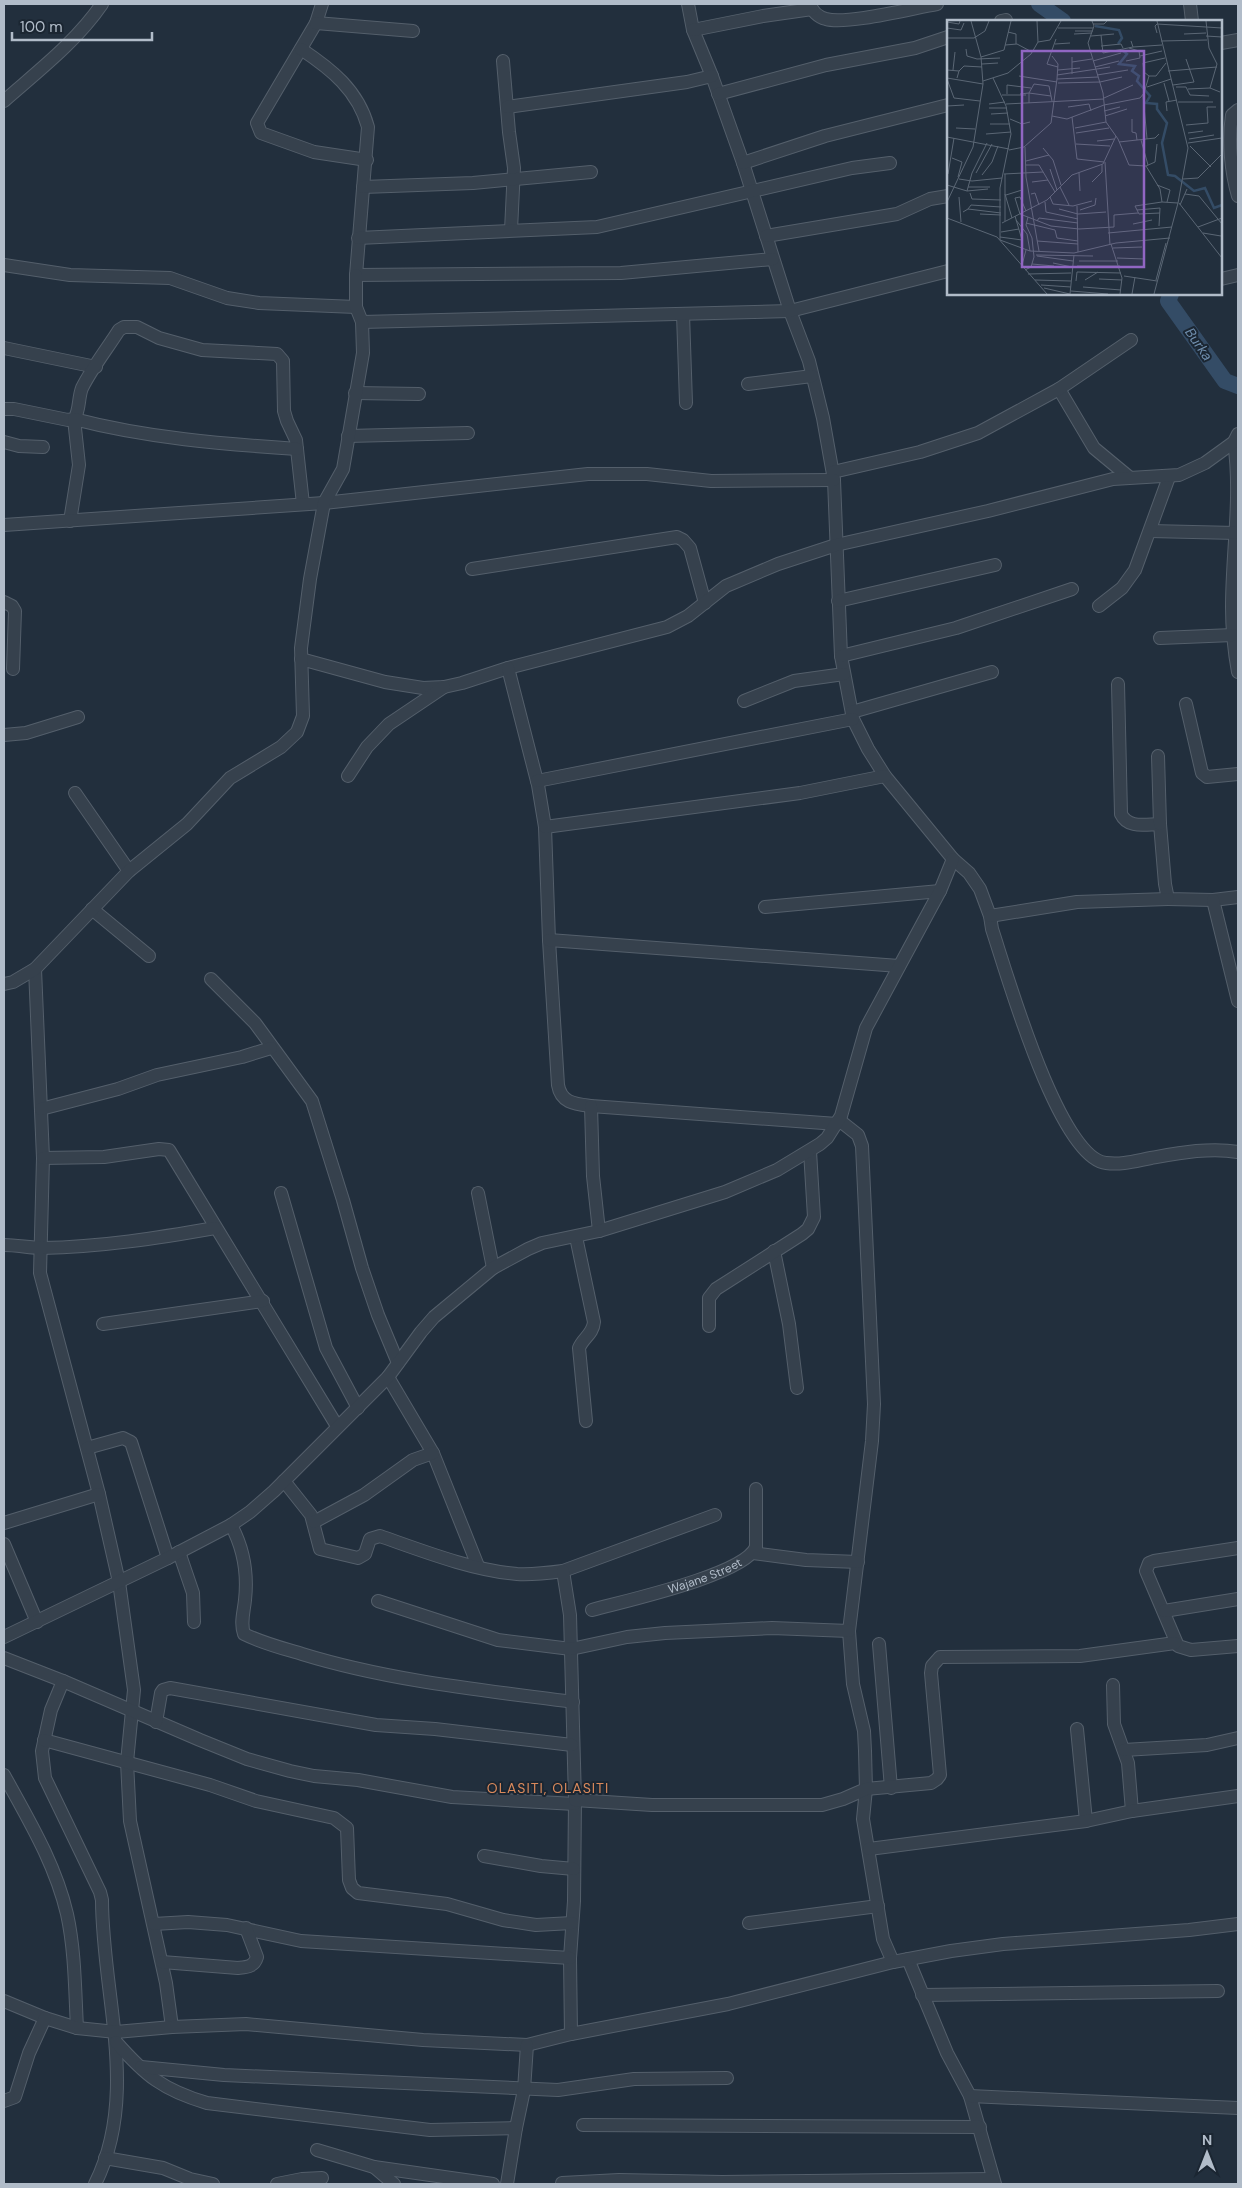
<svg xmlns="http://www.w3.org/2000/svg" width="1242" height="2188" font-family="'DM Sans',sans-serif">
	<style>
		.lines { fill: none; stroke-linecap: round; stroke-linejoin: round }
		.river { stroke: #344c66; stroke-width: 16 }
		.minor-casing { stroke: #545f6b; stroke-width: 14 }
		.minor { stroke: #36414d; stroke-width: 12 }
		.labels { text-anchor: middle; dominant-baseline: central; stroke-width: 4; stroke-linejoin: round; paint-order: stroke }
		.street-label { font-size: 12px; fill: #b1bcc9; stroke: #1b2632 }
		.water-label { font-size: 14px; font-style: italic; fill: #708fae; stroke: #1b2632 }
		.neighbourhood-label { font-size: 14px; letter-spacing: 1px; fill: #da895b; stroke: #1b2632 }
		.inset-river { fill: none; stroke: #344c66; stroke-width: 2.5 }
		.inset-road { fill: none; stroke: #5b6775; stroke-width: 1 }
		.view { fill: #9166c3; fill-opacity: 0.15; stroke: #9166c3; stroke-width: 2.5 }
		.inset-edge { fill: none; stroke: #b1bcc9; stroke-width: 2.5 }
	</style>
	<rect width="100%" height="100%" fill="#222f3d"/>
	<g class="lines">
		<g class="river">
			<path d="M1039 4 1063 21"/>
			<path d="M1171 294 1168 301 1225 381 1238 386"/>
		</g>
		<defs>
			<g id="minor">
				<path d="M322 4 316 23 257 123 261 133 314 152 367 160"/>
				<path d="M688 4 693 30 712 76 743 163 790 311 809 361 823 418 834 480 841 656 853 719 868 749 885 776 953 859 969 873 980 889 990 916 992 929C1006 971 1059 1159 1106 1163 1122 1165 1135 1161 1151 1158 1179 1153 1210 1147 1238 1152"/>
				<path d="M810 4C812 11 818 17 826 19 846 25 913 8 937 4"/>
				<path d="M1190 4 1192 21"/>
				<path d="M1001 21 1006 20"/>
				<path d="M316 23 413 31"/>
				<path d="M693 30 763 16 812 9"/>
				<path d="M1221 43 1238 40"/>
				<path d="M301 49C331 69 358 90 368 127L356 275 621 273 773 259"/>
				<path d="M503 61 509 132 514 168 511 230"/>
				<path d="M718 94 826 65 915 48 948 37"/>
				<path d="M4 101C38 71 76 42 102 4"/>
				<path d="M507 107 687 82 712 76"/>
				<path d="M1238 110 1232 115C1228 141 1231 172 1238 196"/>
				<path d="M743 163 825 136 948 105"/>
				<path d="M363 187 473 183 591 172"/>
				<path d="M766 236 897 214 930 199 948 196"/>
				<path d="M358 238 597 227 852 168 890 163"/>
				<path d="M4 265 70 275 170 278 227 298 259 303 356 307"/>
				<path d="M1221 279 1238 275"/>
				<path d="M683 314 686 403"/>
				<path d="M362 322 790 311 948 271"/>
				<path d="M4 348 96 367"/>
				<path d="M748 384 812 376"/>
				<path d="M1059 389 1094 448 1129 477"/>
				<path d="M355 393 419 394"/>
				<path d="M4 409H14L68 420 74 419C80 411 78 398 82 388 92 368 107 349 119 330L124 327H137L159 338 202 350 277 354 283 361 284 411 287 421 296 440 303 504"/>
				<path d="M348 436 468 433"/>
				<path d="M4 442 19 446 43 447"/>
				<path d="M1234 442C1242 496 1232 552 1232 607 1232 629 1234 650 1238 672"/>
				<path d="M833 472 920 452 978 433 1059 389 1131 340"/>
				<path d="M70 521 79 465 74 419C147 438 222 444 297 449"/>
				<path d="M4 525 324 503 588 474H647L711 481 834 480"/>
				<path d="M1150 531 1236 533"/>
				<path d="M472 569 677 537 683 540 690 548 705 603"/>
				<path d="M838 601 995 565"/>
				<path d="M4 602 12 606 15 611 13 669"/>
				<path d="M1099 606 1122 588 1135 570 1169 477"/>
				<path d="M1160 638 1233 635"/>
				<path d="M841 656 956 628 1072 589"/>
				<path d="M301 659 385 682 423 688 444 687 462 683 508 668 667 627 688 616 726 586 778 564 836 545 988 511 1113 479 1179 475 1205 463 1234 442 1238 434"/>
				<path d="M508 668 538 785 545 827 549 940 558 1085C561 1103 575 1104 591 1106L837 1124"/>
				<path d="M1118 684 1121 814C1128 829 1146 824 1160 824L1165 884 1168 899 1213 900 1238 897"/>
				<path d="M744 701 794 681 844 674"/>
				<path d="M1186 704 1202 773 1207 777 1238 774"/>
				<path d="M852 712 992 672"/>
				<path d="M4 735 26 733 78 717"/>
				<path d="M1158 756 1160 824"/>
				<path d="M348 776 367 747 389 724 444 687"/>
				<path d="M537 781 853 719"/>
				<path d="M75 793 129 871"/>
				<path d="M545 827 800 793 885 776"/>
				<path d="M1213 900 1238 1001"/>
				<path d="M765 907 940 891"/>
				<path d="M92 909 149 956"/>
				<path d="M990 916 1077 902 1168 899"/>
				<path d="M549 940 899 966"/>
				<path d="M35 969 43 1158 40 1273 99 1494 119 1582 134 1690 127 1762 130 1821 166 1983 172 2027"/>
				<path d="M211 979 255 1023 312 1101 343 1200 362 1268 378 1315 398 1363"/>
				<path d="M4 984 13 982 35 969 129 871 187 824 230 778 281 747 297 732 303 716 301 648 310 579 324 503 343 469 363 353 362 322 356 307V275"/>
				<path d="M591 1106 593 1176 599 1231"/>
				<path d="M41 1109 118 1089 157 1075 242 1057 271 1048"/>
				<path d="M839 1120 858 1135 862 1146 874 1404 872 1441 849 1631 853 1684 864 1731 865 1751 866 1789 863 1819 883 1939 893 1962"/>
				<path d="M43 1158 104 1157 159 1149 169 1150 337 1426"/>
				<path d="M281 1193 326 1348 358 1408"/>
				<path d="M478 1193 493 1268"/>
				<path d="M576 1237 594 1322C593 1334 583 1338 579 1348L586 1421"/>
				<path d="M4 1245C17 1245 30 1248 42 1248 101 1247 158 1238 215 1228"/>
				<path d="M774 1251 789 1324 797 1388"/>
				<path d="M103 1324 263 1301"/>
				<path d="M709 1326V1298L716 1289 802 1234 808 1229 814 1217 810 1151"/>
				<path d="M388 1377 433 1453 478 1566"/>
				<path d="M87 1448 123 1438 131 1442 168 1558"/>
				<path d="M284 1481 311 1515 320 1549 358 1558 365 1554 370 1539 380 1536C423 1551 471 1570 517 1574 533 1575 548 1573 563 1571L715 1515"/>
				<path d="M314 1522 364 1495 413 1460 433 1453"/>
				<path d="M4 1523 99 1494"/>
				<path d="M231 1525C244 1549 248 1573 245 1600 244 1611 240 1623 244 1634 262 1643 282 1648 302 1654 390 1681 482 1690 573 1702"/>
				<path d="M4 1544 37 1622"/>
				<path d="M1238 1548 1154 1561 1149 1563 1146 1571 1178 1646 1191 1650 1238 1646"/>
				<path d="M179 1552 193 1593 194 1622"/>
				<path d="M753 1553 806 1560 858 1562"/>
				<path d="M563 1571 570 1615 575 1800 574 1901 570 1958 571 2034"/>
				<path d="M378 1601 498 1640 571 1649 627 1637 665 1633 772 1628 849 1631"/>
				<path id="s1" d="M592 1610C624 1601 744 1575 756 1547V1489"/>
				<path d="M1164 1611 1238 1599"/>
				<path d="M4 1637 168 1558 231 1525 250 1512 274 1491 388 1377 421 1332 434 1317 493 1268 528 1249 542 1243 599 1231 725 1192 777 1170 820 1144 827 1138 841 1116 866 1028 940 891 953 859"/>
				<path d="M879 1644 891 1788"/>
				<path d="M4 1658 63 1681 200 1740 247 1759 290 1771 314 1776 358 1780 452 1797 575 1804"/>
				<path d="M63 1681 51 1710 42 1751 45 1778 100 1892 102 1900C102 1995 140 2094 95 2184"/>
				<path d="M1113 1685 1114 1724 1128 1763 1132 1811"/>
				<path d="M156 1722 161 1693 163 1690 170 1688 376 1725 435 1729 572 1745"/>
				<path d="M1077 1729 1086 1821"/>
				<path d="M44 1740 210 1785 256 1801 334 1818 347 1828 349 1880 352 1888 358 1893 447 1904 503 1920 536 1925 572 1923"/>
				<path d="M1124 1750 1207 1745 1238 1738"/>
				<path d="M4 1775C28 1819 55 1863 67 1914 75 1950 75 1990 77 2028"/>
				<path d="M575 1800 652 1805H822L843 1799 866 1789 931 1783 937 1779 940 1775 931 1673 932 1666 940 1657 1080 1656 1175 1643"/>
				<path d="M869 1849 1086 1821 1132 1811 1238 1796"/>
				<path d="M484 1856 541 1866 574 1869"/>
				<path d="M749 1923 878 1906"/>
				<path d="M154 1924 188 1922 227 1925 301 1941 570 1958"/>
				<path d="M908 1959 947 2053 970 2096 995 2184"/>
				<path d="M162 1962 238 1968C247 1967 254 1967 257 1957L246 1928"/>
				<path d="M922 1995 1218 1991"/>
				<path d="M4 2001 45 2018 77 2028 116 2032 172 2027 246 2024 423 2040 527 2045 571 2034 728 2004 893 1962 951 1951 1003 1944 1189 1930 1238 1924"/>
				<path d="M116 2042C146 2076 163 2090 207 2103L430 2130 516 2128"/>
				<path d="M141 2067 224 2075 558 2090 634 2079 727 2078"/>
				<path d="M970 2096 1238 2108"/>
				<path d="M4 2101 15 2097 29 2053 45 2018"/>
				<path d="M583 2125 980 2127"/>
				<path d="M317 2150 374 2167 493 2184"/>
				<path d="M105 2158 163 2168 190 2179 213 2184"/>
				<path d="M374 2167 394 2184"/>
				<path d="M562 2183 619 2180 722 2182 993 2179"/>
				<path d="M277 2184 302 2179 322 2178"/>
				<path d="M507 2184 516 2128 524 2090 527 2045"/>
			</g>
		</defs>
		<use href="#minor" class="minor-casing"/>
		<use href="#minor" class="minor"/>
	</g>
	<g class="labels">
		<g class="street-label">
			<text stroke="none"><textPath href="#s1" startOffset="118">Wajane Street</textPath></text>
		</g>
		<g class="water-label">
			<text transform="translate(1199 344) rotate(55)">Burka</text>
		</g>
		<g class="neighbourhood-label">
			<text x="548" y="1788">OLASITI, OLASITI</text>
		</g>
	</g>
	<g transform="translate(947 20)">
		<rect width="275" height="275" fill="#222f3d"/>
		<path class="inset-river" d="M148 6 172 10 175 18 171 24M175 30 180 34 172 44 188 46 185 51 192 56 190 61 203 76 199 83 210 84V89L220 103 215 123 221 155 228 156 247 171 258 168 267 188 275 185"/>
		<path class="inset-road" d="M145 1 147 6 141 23 156 73 159 102 171 119 182 145 199 146 213 169 215 182 231 183M259 1 262 28 270 44 263 68 273 72M0 2 12 4 13 1M146 4H157L160 1M259 7 275 8M0 8 14 10 17 3M111 8H146M128 11H146M61 12 69 14V24M210 13 208 6 210 4 259 7M127 14 145 13M237 14 259 13M154 15 156 33 186 27 184 21M144 16 167 14M259 16 275 17M0 18H27L38 11 42 1M109 19 100 44 111 47M214 21 260 20M91 22 103 20 114 1M108 24 123 23M58 25 70 24 85 32M154 26 174 24 176 28M186 27 215 25M19 29 20 36 30 39 53 38M105 36 111 44 110 59 151 57M193 36 215 31M34 37 57 30 64 1M125 37V54M146 41 174 33M179 41 193 38 192 31 182 28M125 42 145 39M35 44 51 43M148 47 172 41M0 50 12 51 10 58M6 50 8 32M111 50 133 48M12 51 17 46 35 47M221 51 270 47M110 55 163 47M150 55 181 50M72 56 110 62M202 56H209L219 43M0 58 36 64M46 58 59 86 64 114 53 168V220L83 231 127 233 169 223 223 218M0 59 7 78 33 81M36 61 61 53 84 34 91 22 90 1M111 63 153 62 175 57M217 63 222 81M226 65 247 62 239 39M200 67 224 59M229 67H239L243 75 262 76M241 69 263 68M60 74V65L84 68M73 74 82 73 87 64 102 66 105 81M55 75H79M196 75 200 119M157 78 186 65M231 82H266M82 83V73L104 76M42 84 58 82M59 84 157 79M0 86 17 85M121 87 142 84 144 91M42 88H60M157 91 173 87M220 91 219 82 230 80M44 94 61 93M105 96 120 99 157 85 193 78 197 73 202 56 197 52 196 43 218 38M158 96 180 89M125 97 130 139 157 142M63 99 75 104 83 102M185 99V112L189 113 190 120 208 118 212 114M43 104H63M239 105 261 103 260 87H269M9 108 28 109M128 108 159 102M129 113 162 108M241 113 256 111M39 114 64 112M0 117 62 129M242 119 267 115M194 120 201 145M150 121 167 119M172 122 190 120M40 123 25 153 20 171 41 169M241 123 275 118M129 124 163 126M243 126 264 147M78 127 79 157 92 231M96 128 106 140 114 165M62 130 77 127 104 103 110 59M5 138 15 142 11 157M79 141 102 135M158 142 163 225M79 145H92L108 172M199 146 208 142 210 124M103 149 110 170M29 153 45 124M132 153 133 171M1 154 7 118M57 154 96 152M58 154V201M35 155 45 142 51 126M12 159 25 161 55 158M236 159 251 158 275 134M85 162 101 160M145 162 155 152V145M0 165 20 171M210 165 223 170 220 182M21 167H43M113 167 122 185M23 173 25 179 54 180M58 174 65 198M84 174 88 173 92 185M238 174 252 176 275 204M59 175 75 170M12 177 14 202M103 177 106 184 126 186 145 181M0 182 26 127 36 64 34 37 24 1M98 182 99 192 131 199M232 183 275 238M233 185 240 169M130 186 131 232M21 189 24 185 54 187M112 189 131 194 159 192M133 190 148 185 149 178M190 190 213 188 212 206M79 191 73 177 68 178 73 194 104 206 132 209M16 192 21 189 54 193M213 193 192 194 188 186 215 182M33 194 54 195M0 198 50 217 100 274M69 200 80 214 83 231M90 201 92 198 131 203M55 203 100 180 125 155 156 144 169 116M79 203 108 210 110 218 131 221M186 204 205 200M251 207 275 198M132 209 167 207V195L191 193M54 212 72 209M161 213 225 207M256 213 274 216M53 217 75 220 68 196M90 221 131 224M164 224 175 258 173 274M166 228 195 227M89 235 146 236M90 236 126 241M170 238 198 239M132 241H171M106 243 125 247M85 244 107 246M75 245 79 230M130 246H173M78 250 84 247 87 237 85 218 79 205 81 197M81 254 124 253M177 256 210 261M152 259 175 260M88 260 124 261M138 260 151 252M209 260 219 223M129 261 130 252 174 253M94 265 124 267M136 267 174 270M97 268 123 274M124 271 161 274M123 274 127 235M185 274 188 257M207 274 231 183 241 128 210 1"/>
		<path class="view" d="M75 31H197V247H75Z"/>
		<rect width="275" height="275" class="inset-edge"/>
	</g>
	<rect width="1242" height="2188" fill="none" stroke="#b1bcc9" stroke-width="10"/>
	<g transform="translate(1207 2153)" stroke="#1b2632" stroke-width="4" paint-order="stroke">
	<path d="M0-4L9 19L0 12L-9 19Z" fill="#b1bcc9"/>
	<text y="-8" font-size="14" font-weight="bold" text-anchor="middle" fill="#b1bcc9">N</text>
	</g>
	<path d="M12 32v8h140v-8" fill="none" stroke="#b1bcc9" stroke-width="2.5"/>
	<text x="20" y="32" font-size="15" fill="#b1bcc9" stroke="#1b2632" stroke-width="4" paint-order="stroke">100 m</text>
</svg>
